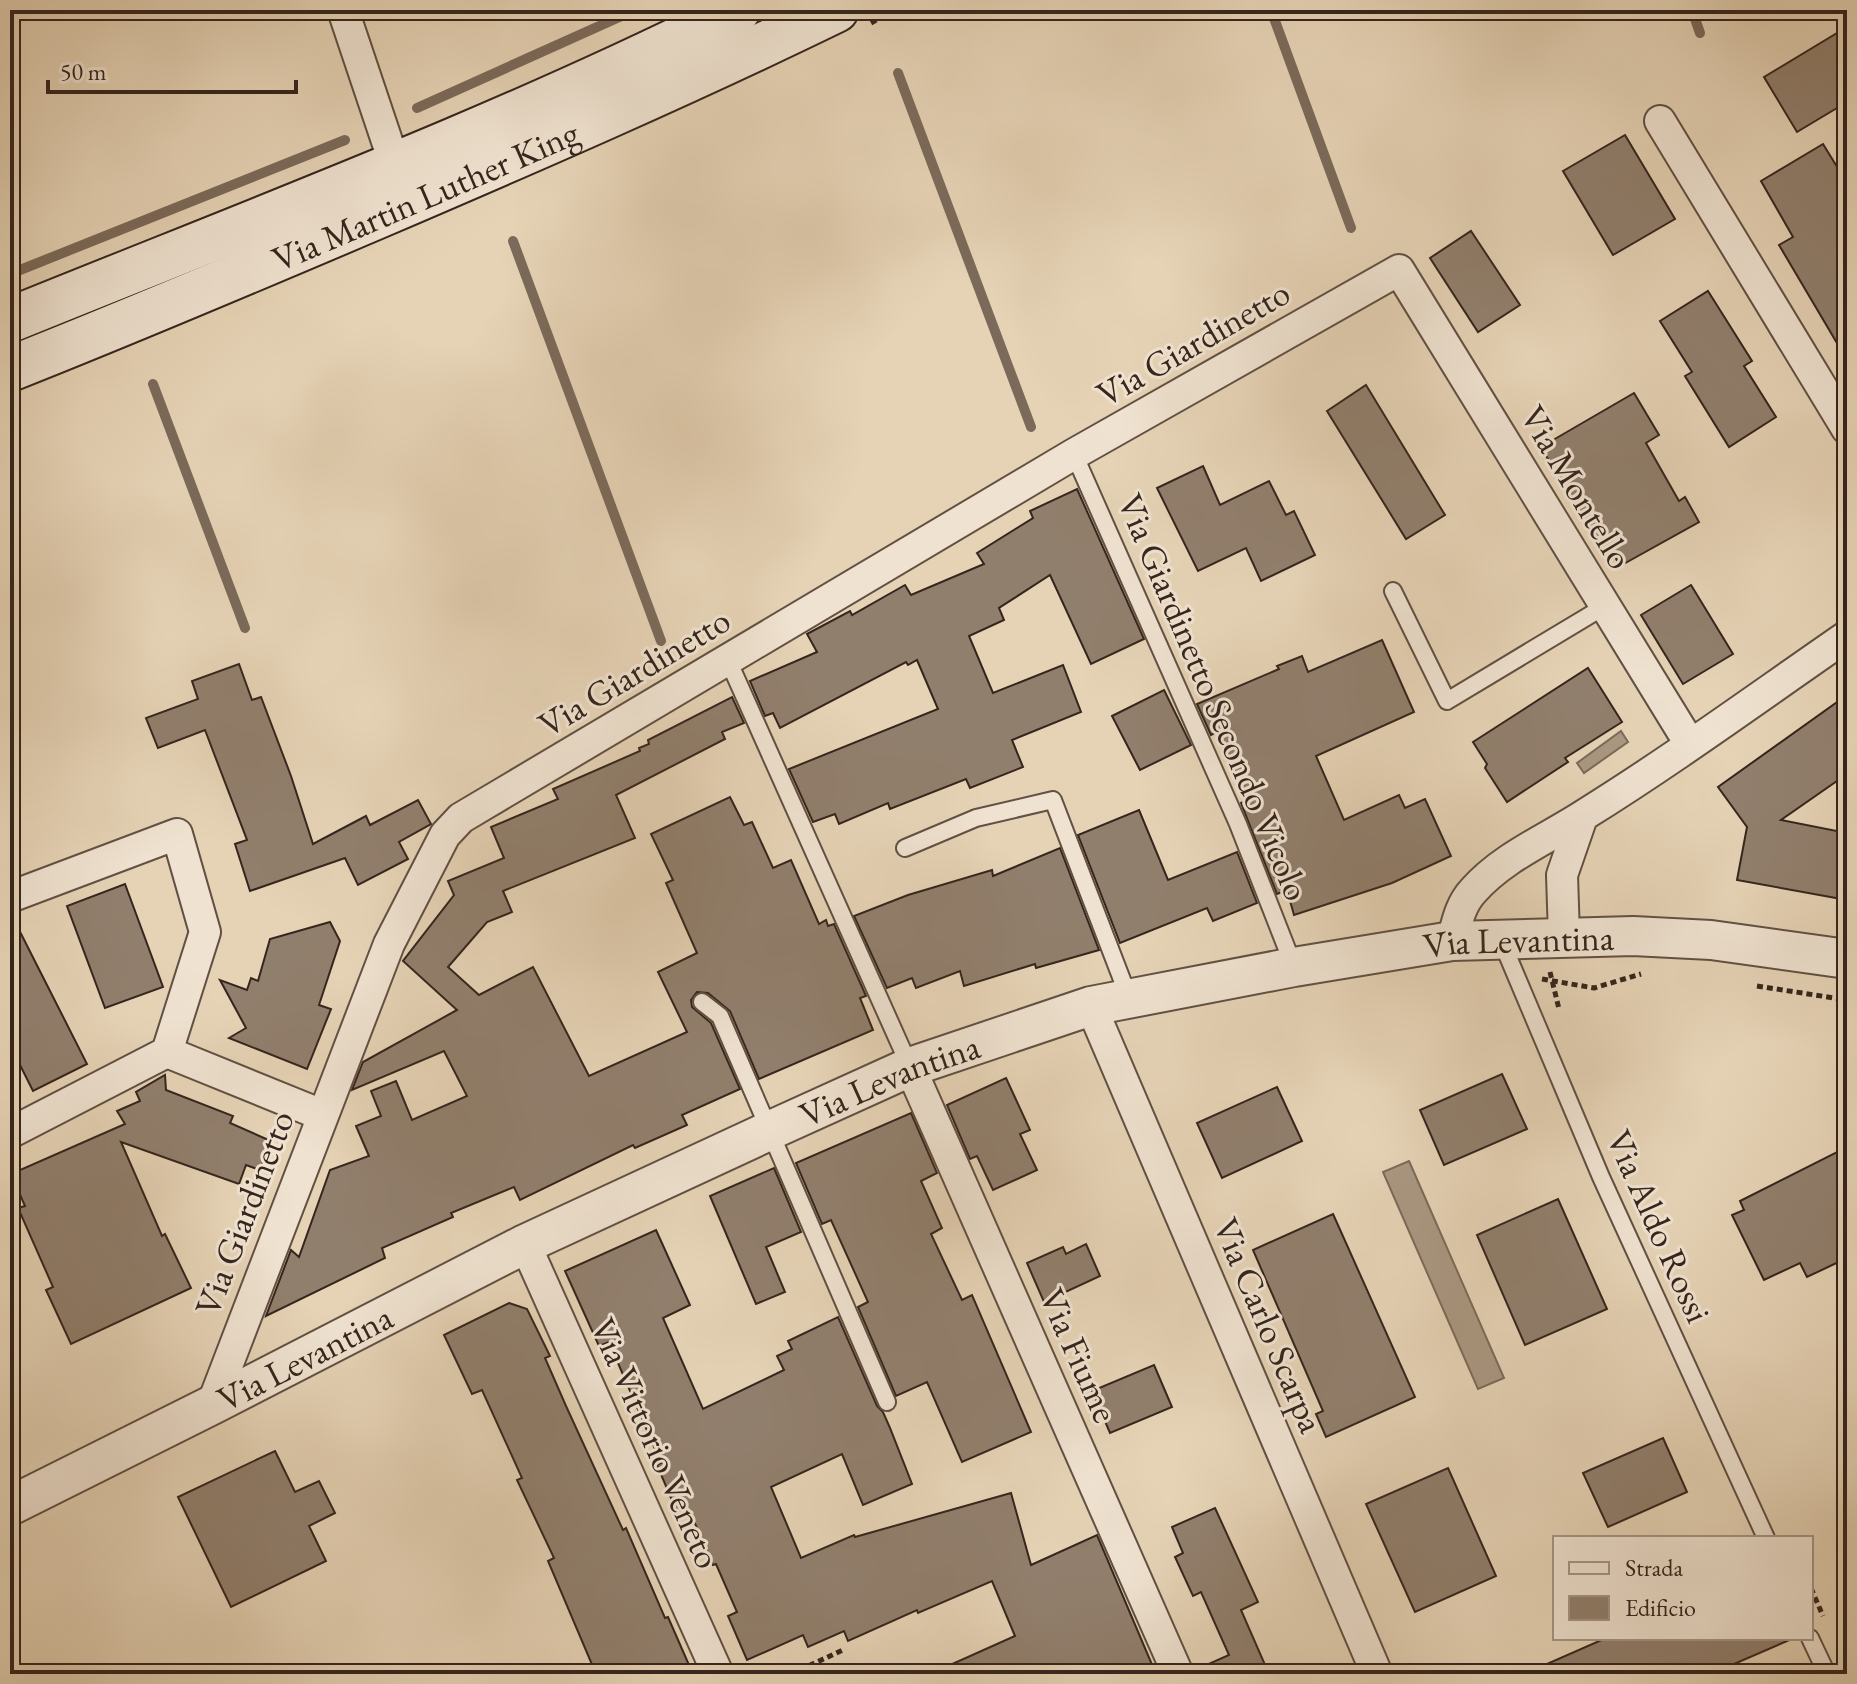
<svg xmlns="http://www.w3.org/2000/svg" width="1857" height="1684" font-family="'EB Garamond',serif">
	<style>
		.water { fill: #aa9882; stroke: #7b6a5a; stroke-width: 2 }
		.lines { fill: none; stroke-linecap: round; stroke-linejoin: round }
		.stream { stroke: #7b6a5a; stroke-width: 10 }
		.building { fill: #917f6d; stroke: #35251d; stroke-width: 2 }
		.service-casing { stroke: #615043; stroke-width: 20 }
		.minor-casing { stroke: #615043; stroke-width: 34 }
		.tertiary-casing { stroke: #615043; stroke-width: 42 }
		.secondary-casing { stroke: #35251d; stroke-width: 48 }
		.path { stroke: #35251d; stroke-width: 5; stroke-dasharray: 6 4; stroke-linecap: butt }
		.service { stroke: #efe2d0; stroke-width: 16 }
		.minor { stroke: #efe2d0; stroke-width: 30 }
		.tertiary { stroke: #efe2d0; stroke-width: 38 }
		.secondary { stroke: #efe2d0; stroke-width: 44 }
		.labels { text-anchor: middle; dominant-baseline: central; stroke-width: 6; stroke-linejoin: round; paint-order: stroke }
		.street-label { font-size: 36px; fill: #35251d; stroke: #efe2d0 }
	</style>
	<rect width="100%" height="100%" fill="#e6d3b6"/>
	<filter id="stains"><feTurbulence type="fractalNoise" baseFrequency=".0025" numOctaves="4"/><feColorMatrix values="0 0 0 0 .2 0 0 0 0 .09 0 0 0 0 .02 0 0 0 .5 -.17"/></filter>
	<radialGradient id="worn" r=".72"><stop offset=".6" stop-color="#630" stop-opacity="0"/><stop offset="1" stop-color="#630" stop-opacity=".3"/></radialGradient>
	<g class="water">
		<path d="M1621 731 1628 742 1584 773 1577 763Z"/>
		<path d="M1409 1161 1504 1378 1478 1389 1383 1172Z"/>
	</g>
	<g class="lines">
		<g class="stream">
			<path d="M1271 10 1351 228"/>
			<path d="M1692 10 1700 33"/>
			<path d="M898 73 1031 427"/>
			<path d="M417 108 635 10"/>
			<path d="M513 241 661 641"/>
			<path d="M10 274 345 140"/>
			<path d="M153 384 245 628"/>
		</g>
	</g>
	<g class="building">
		<path d="M1847 27V102L1797 132 1764 77Z"/>
		<path d="M1625 135 1675 219 1613 255 1563 171Z"/>
		<path d="M1823 144 1847 183V360L1779 245 1793 237 1761 181Z"/>
		<path d="M1471 231 1520 305 1478 332 1430 258Z"/>
		<path d="M1708 291 1752 361 1744 366 1776 417 1729 447 1685 376 1692 372 1660 321Z"/>
		<path d="M1366 385 1445 515 1406 539 1327 411Z"/>
		<path d="M1634 393 1659 435 1646 443 1679 501 1685 497 1699 522 1620 566 1610 548 1602 552 1541 447Z"/>
		<path d="M1203 466 1220 505 1269 481 1286 515 1294 511 1315 555 1261 581 1246 548 1198 571 1157 488Z"/>
		<path d="M1077 489 1144 639 1091 664 1050 575 999 608 1004 620 969 636 993 693 1063 665 1081 712 1012 740 1023 767 970 788 966 779 890 809 888 803 839 824 835 814 813 822 789 769 938 709 917 660 908 665 906 662 780 728 773 713 765 716 750 681 817 652 807 634 850 611 852 615 905 585 911 595 984 564 977 553 1033 518 1030 511Z"/>
		<path d="M1691 585 1733 654 1683 684 1641 615Z"/>
		<path d="M1382 640 1414 712 1316 756 1344 820 1399 795 1405 808 1425 799 1451 856 1392 883 1294 915 1287 890 1277 894 1241 803 1247 800 1218 731 1211 735 1197 704 1279 669 1277 666 1302 656 1308 672Z"/>
		<path d="M239 664 252 700 261 697 291 776 313 844 366 816 370 825 418 800 431 824 399 842 408 859 358 885 345 858 250 891 235 844 247 840 205 730 158 748 146 718 198 699 192 681Z"/>
		<path d="M1588 668 1622 722 1565 758 1568 762 1507 802 1485 768 1487 764 1473 742Z"/>
		<path d="M1164 690 1191 745 1140 770 1112 716Z"/>
		<path d="M1847 695V774L1781 820 1847 833V900L1737 880 1747 827 1718 787Z"/>
		<path d="M732 697 744 723 722 732 725 739 616 795 635 838 503 891 512 912 487 922 448 967 479 995 533 967 589 1076 687 1032 658 972 697 953 666 883 673 880 651 834 730 797 744 825 752 822 773 868 791 860 819 924 826 920 828 926 834 924 866 996 860 998 873 1030 759 1079 730 1011 708 993 697 992 691 1000 692 1007 711 1023 740 1089 682 1115 687 1125 635 1148 633 1145 520 1200 514 1187 451 1213 453 1217 382 1248 385 1258 266 1316 291 1250 299 1257 330 1170 369 1156 356 1126 381 1116 371 1091 396 1081 412 1120 467 1096 444 1051 352 1090 363 1062 457 1010 403 961 454 895 448 881 504 858 491 827 558 799 553 789 640 751 639 748 649 744 648 740Z"/>
		<path d="M1139 810 1168 880 1237 852 1257 903 1213 921 1207 908 1120 943 1078 835Z"/>
		<path d="M1060 848 1099 950 1036 968 1035 964 964 986 960 971 916 988 912 978 887 988 854 916 908 895 992 870 993 876Z"/>
		<path d="M125 884 163 987 105 1008 67 906Z"/>
		<path d="M11 914 87 1064 33 1091 10 1045Z"/>
		<path d="M330 922 340 941 319 1005 331 1009 307 1069 229 1038 246 1028 220 980 247 990 251 978 258 981 270 939Z"/>
		<path d="M1502 1074 1527 1129 1444 1165 1420 1110Z"/>
		<path d="M165 1075 166 1090 233 1116 230 1123 271 1141 260 1170 246 1165 239 1184 121 1142 162 1236 165 1234 191 1288 71 1344 46 1290 53 1287 18 1208 25 1206 11 1174 125 1124 117 1111 140 1101 136 1092Z"/>
		<path d="M1006 1078 1030 1130 1020 1134 1037 1170 993 1190 977 1156 970 1159 947 1105Z"/>
		<path d="M1277 1087 1302 1141 1222 1178 1197 1123Z"/>
		<path d="M911 1113 937 1173 921 1181 942 1228 931 1234 962 1300 972 1295 1031 1432 962 1462 927 1382 896 1396 858 1307 868 1302 831 1220 822 1224 796 1163Z"/>
		<path d="M1847 1147V1258L1807 1277 1800 1263 1764 1280 1732 1215 1744 1210 1740 1201Z"/>
		<path d="M774 1168 801 1232 766 1247 785 1292 756 1304 710 1196Z"/>
		<path d="M1558 1199 1607 1309 1525 1345 1477 1235Z"/>
		<path d="M1333 1214 1415 1397 1326 1437 1316 1414 1323 1411 1253 1250Z"/>
		<path d="M656 1230 690 1305 663 1318 703 1409 784 1370 777 1356 792 1349 788 1341 838 1317 877 1406 883 1412 890 1428 912 1484 863 1505 842 1454 771 1487 801 1558 854 1535 855 1537 1011 1493 1031 1565 1097 1535 1156 1674H930L1015 1636 992 1581 918 1613 917 1610 848 1641 844 1631 808 1647 803 1635 747 1660 728 1616 737 1612 716 1564 713 1565 690 1512 679 1517 657 1465 661 1463 609 1342 599 1346 565 1271Z"/>
		<path d="M1086 1244 1100 1276 1044 1302 1027 1263 1063 1247 1066 1254Z"/>
		<path d="M509 1303 527 1309 550 1356 545 1358 566 1406 623 1530 626 1528 665 1618 668 1617 689 1665 669 1674H596L548 1561 554 1558 517 1480 522 1478 482 1390 472 1394 444 1335Z"/>
		<path d="M1154 1365 1172 1407 1110 1433 1092 1391Z"/>
		<path d="M1663 1438 1687 1492 1608 1527 1583 1473Z"/>
		<path d="M275 1451 295 1492 319 1481 335 1513 309 1526 326 1561 231 1607 178 1497Z"/>
		<path d="M1448 1468 1496 1576 1415 1612 1366 1504Z"/>
		<path d="M1215 1508 1258 1602 1241 1610 1269 1674H1196L1195 1670 1229 1655 1201 1592 1193 1596 1175 1557 1183 1553 1172 1527Z"/>
		<path d="M1606 1638H1794L1711 1674H1524Z"/>
	</g>
	<g class="lines">
		<defs>
			<g id="service">
				<path d="M1074 454 1238 824 1294 967"/>
				<path d="M1393 591 1447 701 1605 606"/>
				<path d="M728 660 910 1067"/>
				<path d="M905 848 976 818 1053 800 1129 998"/>
				<path d="M1501 940 1601 1177 1766 1538"/>
				<path d="M702 1002 720 1016 887 1402"/>
				<path d="M1810 1638 1827 1674"/>
			</g>
			<g id="minor">
				<path d="M343 10 395 165"/>
				<path d="M1660 121 1847 429"/>
				<path d="M10 897 177 834 205 932 167 1052 10 1133"/>
				<path d="M1564 936 1562 875 1582 817"/>
				<path d="M1452 941C1457 923 1460 905 1473 891 1503 857 1547 839 1584 815 1674 759 1760 696 1847 636"/>
				<path d="M1091 1006 1377 1674"/>
				<path d="M167 1052 322 1115"/>
				<path d="M910 1067 1178 1674"/>
				<path d="M525 1244 718 1674"/>
				<path d="M212 1405 389 944 445 835 461 818 1074 454 1399 270 1690 744"/>
			</g>
			<g id="tertiary">
				<path id="s1" d="M10 1506 212 1405 525 1244 771 1130 910 1067 1091 1006 1294 967 1452 941 1633 936 1711 940 1847 959"/>
			</g>
			<g id="secondary">
				<path d="M10 320C254 221 503 128 738 10"/>
				<path id="s2" d="M10 369C134 320 256 268 378 216 532 150 686 83 836 10"/>
			</g>
		</defs>
		<use href="#service" class="service-casing"/>
		<use href="#minor" class="minor-casing"/>
		<use href="#tertiary" class="tertiary-casing"/>
		<use href="#secondary" class="secondary-casing"/>
		<g class="path">
			<path d="M871 23 895 10"/>
			<path d="M1550 972 1559 1009"/>
			<path d="M1542 979 1594 988 1641 974"/>
			<path d="M1757 986 1847 1000"/>
			<path d="M1811 1588 1823 1616"/>
			<path d="M791 1674 845 1649"/>
		</g>
		<use href="#service" class="service"/>
		<use href="#minor" class="minor"/>
		<use href="#tertiary" class="tertiary"/>
		<use href="#secondary" class="secondary"/>
	</g>
	<g class="labels">
		<g class="street-label">
			<text stroke="none"><textPath href="#s2" startOffset="450">Via Martin Luther King</textPath></text>
			<text transform="translate(1193 343) rotate(-30)">Via Giardinetto</text>
			<text transform="translate(1577 487) rotate(59)">Via Montello</text>
			<text transform="translate(634 672) rotate(-31)">Via Giardinetto</text>
			<text transform="translate(1214 697) rotate(67)">Via Giardinetto Secondo Vicolo</text>
			<text stroke="none"><textPath href="#s1" startOffset="1626">Via Levantina</textPath></text>
			<text stroke="none"><textPath href="#s1" startOffset="978">Via Levantina</textPath></text>
			<text transform="translate(244 1213) rotate(-69)">Via Giardinetto</text>
			<text transform="translate(1659 1226) rotate(66)">Via Aldo Rossi</text>
			<text transform="translate(1269 1325) rotate(67)">Via Carlo Scarpa</text>
			<text transform="translate(1079 1355) rotate(66)">Via Fiume</text>
			<text stroke="none"><textPath href="#s1" startOffset="330">Via Levantina</textPath></text>
			<text transform="translate(656 1443) rotate(66)">Via Vittorio Veneto</text>
		</g>
	</g>
	<rect width="1857" height="1684" fill="none" stroke="#e6d3b6" stroke-width="40"/>
	<rect x="12" y="12" width="1833" height="1660" fill="none" stroke="#35251d" stroke-width="4"/>
	<rect x="20" y="20" width="1817" height="1644" fill="none" stroke="#35251d" stroke-width="2"/>
	<rect x="1553" y="1536" width="260" height="104" fill="#efe2d0" stroke="#a59688" stroke-width="2"/>
	<rect x="1569" y="1562" width="40" height="12" fill="#efe2d0" stroke="#a59688" stroke-width="2"/>
	<text x="1625" y="1576" font-size="24" fill="#35251d">Strada</text>
	<rect x="1569" y="1596" width="40" height="24" fill="#917f6d" stroke="#a59688" stroke-width="2"/>
	<text x="1625" y="1616" font-size="24" fill="#35251d">Edificio</text>
	<path d="M48 80v12h248v-12" fill="none" stroke="#35251d" stroke-width="4"/>
	<text x="60" y="80" font-size="24" fill="#35251d" stroke="#efe2d0" stroke-width="6" paint-order="stroke">50 m</text>
	<rect width="100%" height="100%" filter="url(#stains)"/>
	<rect width="100%" height="100%" fill="url(#worn)"/>
</svg>
